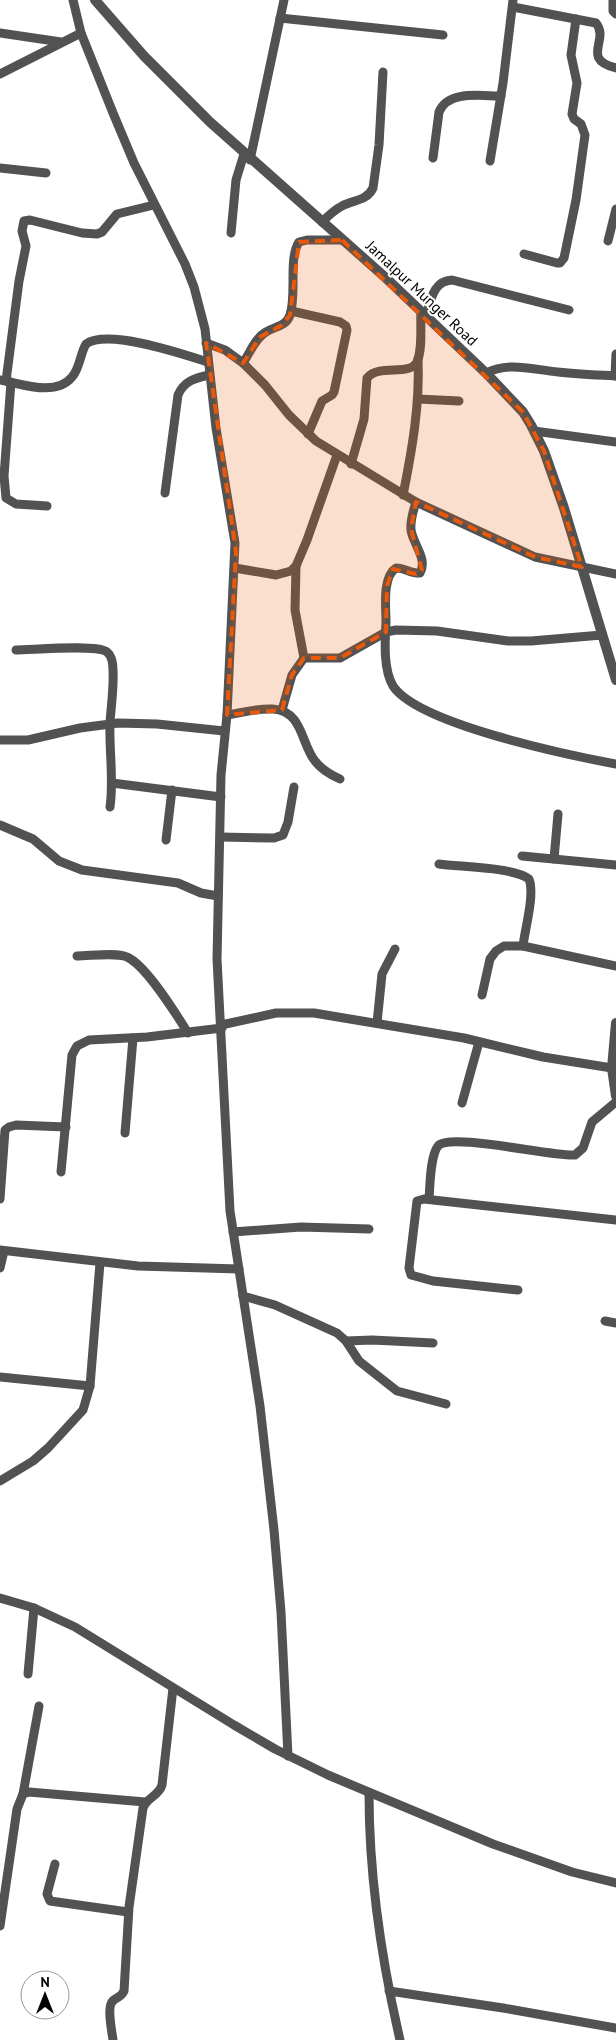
<svg xmlns="http://www.w3.org/2000/svg" width="616" height="2040" font-family="'PT Sans',sans-serif">
	<style>
		.lines { fill: none; stroke-linecap: round; stroke-linejoin: round }
		.minor { stroke: #525252; stroke-width: 9 }
		.tertiary { stroke: #525252; stroke-width: 10 }
		.marked { fill: #e8590c; fill-opacity: 0.2; stroke: #e8590c; stroke-width: 4; stroke-dasharray: 10 6; stroke-linejoin: round }
		.labels { text-anchor: middle; dominant-baseline: central; stroke-width: 4; stroke-linejoin: round; paint-order: stroke }
		.street-label { font-size: 15px; fill: #000; stroke: #fff }
	</style>
	<rect width="100%" height="100%" fill="#fff"/>
	<g class="lines">
		<g class="minor">
			<path d="M73 0 81 33 113 113 134 163 185 264 194 287 205 329 216 428 235 543 227 715 221 775 217 959 230 1211 260 1406 274 1530 281 1612 288 1756"/>
			<path d="M613 0V11L616 14"/>
			<path d="M513 7 596 23C610 40 580 59 616 68"/>
			<path d="M280 18 443 35"/>
			<path d="M0 33 61 42"/>
			<path d="M0 74 81 33"/>
			<path d="M433 158 439 112C448 90 481 96 501 96"/>
			<path d="M250 160 284 0"/>
			<path d="M490 161 503 83 513 0"/>
			<path d="M0 168 46 173"/>
			<path d="M322 222C328 216 334 210 342 206 353 200 367 201 373 188L379 145 383 72"/>
			<path d="M231 233 236 180 244 154"/>
			<path d="M608 241 616 209"/>
			<path d="M524 254 557 263H560L564 258 576 200 585 135 581 124 574 119 572 114 577 83 571 55 576 19"/>
			<path d="M291 311 340 322 346 326 347 330 334 392 332 395 322 401 308 434"/>
			<path d="M426 316C431 300 433 281 452 280L569 310"/>
			<path d="M206 343 225 350 243 363 265 385 289 415 316 441 416 502 535 557 616 574"/>
			<path d="M243 363C250 353 255 338 266 332 275 326 286 327 290 315 297 294 288 259 299 242L307 240H342"/>
			<path d="M486 373C509 361 534 370 558 372 577 374 597 375 616 376"/>
			<path d="M615 376 616 354"/>
			<path d="M0 380C22 384 56 397 72 377 80 368 80 354 86 344 107 328 183 354 208 362"/>
			<path d="M6 381 19 281 26 246 22 231 24 221 30 220 82 233 97 234 102 232 117 214 154 205"/>
			<path d="M11 382 4 476 6 498 16 504 47 506"/>
			<path d="M418 399 459 401"/>
			<path d="M534 431 616 442"/>
			<path d="M351 464 364 419 367 378C379 363 409 377 417 362 423 348 420 326 421 311"/>
			<path d="M165 493 178 395C184 381 195 378 209 375"/>
			<path d="M403 495C412 450 420 405 418 359"/>
			<path d="M416 502C413 512 410 520 411 530 413 544 428 559 420 573 412 574 405 568 396 568 382 577 386 607 386 622 385 641 383 669 393 686 418 724 568 755 616 764"/>
			<path d="M296 566 295 610 304 658"/>
			<path d="M235 568 276 575 291 571 296 566 307 540 337 455"/>
			<path d="M16 650C32 650 97 644 107 652 112 656 113 664 113 670 114 688 111 706 110 723 109 751 114 780 110 807"/>
			<path d="M282 710 292 675 304 658H340L386 632 396 630 437 631 508 641H531L602 635"/>
			<path d="M227 715C241 713 258 708 273 709 303 711 301 744 315 761 321 769 331 775 340 779"/>
			<path d="M0 740H28L80 728 118 723 157 724 224 731"/>
			<path d="M112 783 221 797"/>
			<path d="M0 825 33 839 59 861 82 870 178 883 201 893 218 896"/>
			<path d="M220 837 274 838 283 835 288 822 294 787"/>
			<path d="M166 840 172 790"/>
			<path d="M522 856 616 865"/>
			<path d="M554 859 558 814"/>
			<path d="M439 864C460 867 513 867 529 879 535 895 525 928 523 946"/>
			<path d="M77 956C90 956 116 952 127 957 146 965 176 1014 188 1033"/>
			<path d="M482 995 490 959 496 951 504 946H523L616 966"/>
			<path d="M377 1023 382 974 395 949"/>
			<path d="M221 1025 276 1013H314L464 1038 543 1057 612 1068"/>
			<path d="M462 1103 479 1042"/>
			<path d="M125 1133 133 1038"/>
			<path d="M61 1172 72 1055 77 1046 89 1040 147 1037 222 1028"/>
			<path d="M0 1199 5 1130 9 1127 16 1125 66 1127"/>
			<path d="M429 1199C430 1187 430 1156 438 1146 449 1132 553 1157 575 1155L583 1148 592 1122 616 1102"/>
			<path d="M233 1232 301 1227 369 1229"/>
			<path d="M0 1250 138 1266 239 1269"/>
			<path d="M0 1268 4 1251"/>
			<path d="M518 1290 433 1281 411 1275 409 1268 417 1201 424 1199 616 1220"/>
			<path d="M243 1296 275 1305 337 1333 346 1341 359 1361 397 1391 446 1404"/>
			<path d="M605 1321 616 1323"/>
			<path d="M346 1341 372 1340 433 1343"/>
			<path d="M0 1377 90 1386"/>
			<path d="M0 1481 33 1461 48 1448 83 1410 90 1386 100 1263"/>
			<path d="M0 1598 34 1608 75 1627 234 1725 275 1749 328 1775 493 1844 572 1872 616 1883"/>
			<path d="M28 1674 34 1608"/>
			<path d="M369 1793C369 1877 381 1958 400 2040"/>
			<path d="M23 1794 39 1706"/>
			<path d="M55 1864 47 1894 50 1901 128 1912"/>
			<path d="M0 1926 17 1809 23 1794 29 1792 145 1802"/>
			<path d="M389 1991 503 2008 616 2028"/>
			<path d="M113 2040C112 2032 107 2008 112 2002 115 1997 121 1998 124 1991L129 1907 143 1808C147 1797 159 1796 162 1785L173 1688"/>
		</g>
		<g class="tertiary">
			<path d="M95 0 144 56 210 122 386 278 486 373 523 412 531 425 544 451 564 508 616 680"/>
			<path d="M616 1023 612 1068 616 1096"/>
		</g>
	</g>
	<path class="marked" d="M342 240 523 412 544 451 582 567 535 557 416 502 411 529 422 570 416 574 393 569 387 586 386 632 340 658H304L292 675 282 710 227 715 236 552 206 343 243 363 260 337 282 325 290 315 299 242Z"/>
	<g class="labels">
		<g class="street-label">
			<text transform="translate(422 293) rotate(43)">Jamalpur Munger Road</text>
		</g>
	</g>
	<g transform="translate(45 1995)"><circle r="24" fill="#ffffff" stroke="#999999"/>
	<path d="M0-4L9 19L0 12L-9 19Z" fill="#000000"/>
	<text y="-8" font-size="14" font-weight="bold" text-anchor="middle" fill="#000000">N</text>
	</g>
</svg>
